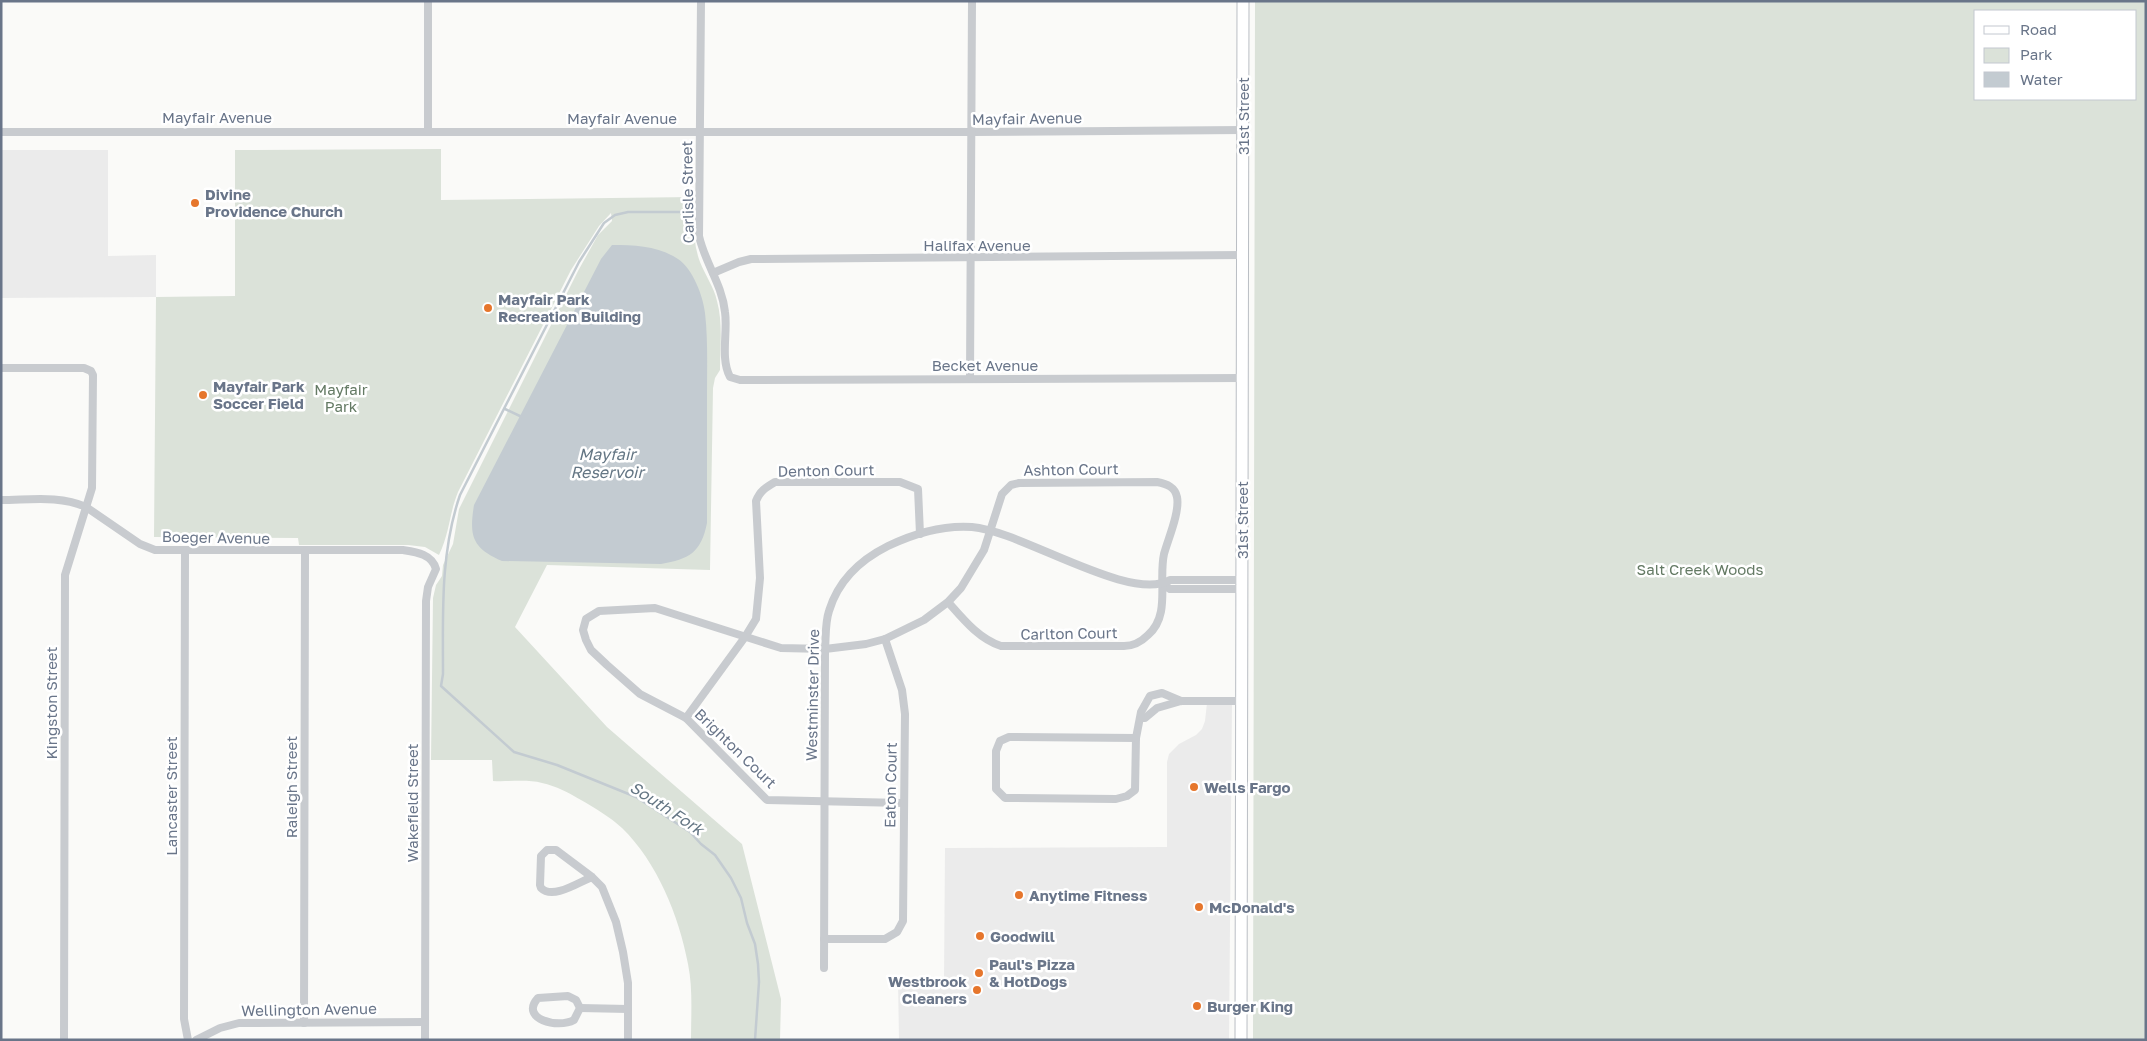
<svg xmlns="http://www.w3.org/2000/svg" width="2147" height="1041" font-family="'Golos Text',sans-serif">
	<style>
		.built { fill: #ebebeb }
		.green { fill: #dbe2d9; fill-rule: evenodd }
		.water { fill: #c3cbd1 }
		.lines { fill: none; stroke-linecap: round; stroke-linejoin: round }
		.stream { stroke: #c3cbd1; stroke-width: 2.5 }
		.secondary-casing { stroke: #babec4; stroke-width: 13 }
		.street { stroke: #c8cbcf; stroke-width: 8 }
		.secondary { stroke: #fff; stroke-width: 11 }
		.poi-dot { fill: #e6762c; stroke: #fff; stroke-width: 2 }
		.labels { text-anchor: middle; dominant-baseline: central; stroke-width: 5; stroke-linejoin: round; paint-order: stroke }
		.street-label { font-size: 15px; fill: #697589; stroke: #fff }
		.poi-label { font-size: 15px; font-weight: bold; fill: #697589; stroke: #fff; text-anchor: start }
		.park-label { font-size: 15px; fill: #647a64; stroke: #fff }
		.water-label { font-size: 16px; font-style: italic; fill: #647684; stroke: #fff }
	</style>
	<rect width="100%" height="100%" fill="#fafaf8"/>
	<g class="built">
		<path d="M1 150H108V256L156 255V297L1 298Z"/>
		<path d="M1232 702 1229 1040H899L898 980H944L945 848 1167 847V762L1169 754 1179 744 1196 735 1202 729 1205 721 1207 703Z"/>
	</g>
	<g class="green">
		<path d="M1255 1H2146V1040H1253ZM1976 11H2136V99H1976Z"/>
		<path d="M441 149V200L694 197C694 219 692 241 700 262 705 275 714 287 717 301 723 323 720 347 720 370L715 378 713 388 710 570 547 565 515 627 607 727 742 844 781 999 780 1040H691C691 1015 693 988 688 964 679 916 657 862 622 828 610 817 595 808 581 800 569 793 556 786 542 783 527 779 508 782 493 781L492 760H431L433 598 436 585 442 576 443 565 453 544 459 509 578 271 598 235 612 221 611 213 599 226 571 270 458 492C449 514 450 532 439 555L425 547 408 545H299L298 538 154 537 156 297 235 296V150Z"/>
	</g>
	<path class="water" d="M612 245C636 245 658 246 678 259 693 269 703 296 705 313 708 339 707 367 707 393 707 437 707 480 707 523 701 553 689 559 661 564L502 561C472 548 469 536 474 505L601 259Z"/>
	<g class="lines">
		<g class="stream">
			<path d="M692 212H628L615 215 604 223 579 262 460 495C440 553 443 615 443 674L441 686 514 752 557 765 636 797 690 832 701 844 715 855 731 878 741 898 747 923 755 944 758 964 759 982 755 1040"/>
			<path d="M505 409 522 417"/>
		</g>
		<defs>
			<path id="secondary" d="M1241 1040 1243 1"/>
		</defs>
		<use href="#secondary" class="secondary-casing"/>
		<g class="street">
			<path d="M701 1 699 236C705 263 722 284 725 312 728 332 720 358 730 377L740 380 1242 378"/>
			<path d="M1 132H971L1243 130"/>
			<path d="M428 132V1"/>
			<path d="M713 273 739 262 751 259 1242 255"/>
			<path d="M1 368H84L91 371 93 375 92 488 65 575 64 1040"/>
			<path d="M970 379 972 1"/>
			<path d="M1 500C29 500 60 495 86 507L140 544 155 550H403C416 552 432 554 436 569L428 587 426 601 425 1040"/>
			<path d="M185 551 184 1019 188 1040"/>
			<path d="M1162 584 1170 589H1242"/>
			<path d="M686 718 745 637 756 619 760 578 756 501C760 491 765 488 775 482H900L918 489 920 534"/>
			<path d="M1141 718H1145L1157 708 1181 701H1241"/>
			<path d="M1009 737 1136 738 1135 790 1127 796 1116 799 1005 798 996 789V751L1000 741Z"/>
			<path d="M1136 738 1141 712 1150 696 1162 693 1181 701"/>
			<path d="M903 803 767 800 686 718 640 694 607 665 591 650 586 640 583 630 586 619 599 611 655 608 781 648 825 649 866 644 885 639 924 620 948 602 961 588 984 550 1002 494 1011 485 1019 483 1157 482C1167 484 1175 487 1177 497 1180 512 1168 539 1164 554 1158 581 1171 615 1148 635 1141 642 1134 646 1124 646H1001C979 639 963 619 948 602"/>
			<path d="M592 877C579 882 553 900 541 888L540 885 541 856 547 850H556L592 877 602 887 616 922 623 952 628 983V1040"/>
			<path d="M824 939H885L897 932 903 921 905 714 902 690 885 639"/>
			<path d="M824 968 825 649C826 637 825 623 829 611 838 581 860 560 888 546 913 534 943 525 972 527 1022 531 1129 603 1170 580H1242"/>
			<path d="M568 996 576 1000 580 1008 574 1020C558 1029 519 1019 538 998Z"/>
			<path d="M580 1008 628 1009"/>
			<path d="M304 1023 305 551"/>
			<path d="M196 1040 220 1028 239 1023 425 1022"/>
		</g>
		<use href="#secondary" class="secondary"/>
	</g>
	<g class="poi-dot">
		<circle cx="195" cy="203" r="5"/>
		<circle cx="488" cy="308" r="5"/>
		<circle cx="203" cy="395" r="5"/>
		<circle cx="1194" cy="787" r="5"/>
		<circle cx="1019" cy="895" r="5"/>
		<circle cx="1199" cy="907" r="5"/>
		<circle cx="980" cy="936" r="5"/>
		<circle cx="979" cy="973" r="5"/>
		<circle cx="977" cy="990" r="5"/>
		<circle cx="1197" cy="1006" r="5"/>
	</g>
	<g class="labels">
		<g class="street-label">
			<text transform="translate(1243 116) rotate(-90)">31st Street</text>
			<text x="217" y="117">Mayfair Avenue</text>
			<text x="622" y="118">Mayfair Avenue</text>
			<text transform="translate(1027 118) rotate(-1)">Mayfair Avenue</text>
			<text transform="translate(687 192) rotate(-91)">Carlisle Street</text>
			<text x="977" y="245">Halifax Avenue</text>
			<text x="985" y="365">Becket Avenue</text>
			<text transform="translate(1071 469) rotate(-1)">Ashton Court</text>
			<text transform="translate(826 470) rotate(-1)">Denton Court</text>
			<text transform="translate(1242 520) rotate(-90)">31st Street</text>
			<text transform="translate(216 537) rotate(1)">Boeger Avenue</text>
			<text transform="translate(1069 633) rotate(-1)">Carlton Court</text>
			<text transform="translate(812 695) rotate(-89)">Westminster Drive</text>
			<text transform="translate(51 703) rotate(-90)">Kingston Street</text>
			<text transform="translate(736 748) rotate(44)">Brighton Court</text>
			<text transform="translate(890 785) rotate(-89)">Eaton Court</text>
			<text transform="translate(291 787) rotate(-90)">Raleigh Street</text>
			<text transform="translate(171 796) rotate(-90)">Lancaster Street</text>
			<text transform="translate(412 803) rotate(-90)">Wakefield Street</text>
			<text transform="translate(309 1009) rotate(-1)">Wellington Avenue</text>
		</g>
		<g class="poi-label">
			<text x="205" y="194">Divine<tspan x="205" dy="17">Providence Church</tspan></text>
			<text x="498" y="299">Mayfair Park<tspan x="498" dy="17">Recreation Building</tspan></text>
			<text x="213" y="386">Mayfair Park<tspan x="213" dy="17">Soccer Field</tspan></text>
			<text x="1204" y="787">Wells Fargo</text>
			<text x="1029" y="895">Anytime Fitness</text>
			<text x="1209" y="907">McDonald's</text>
			<text x="990" y="936">Goodwill</text>
			<text x="989" y="964">Paul's Pizza<tspan x="989" dy="17">&amp; HotDogs</tspan></text>
			<text x="967" y="981" text-anchor="end">Westbrook<tspan x="967" dy="17">Cleaners</tspan></text>
			<text x="1207" y="1006">Burger King</text>
		</g>
		<g class="park-label">
			<text x="341" y="389">Mayfair<tspan x="341" dy="17">Park</tspan></text>
			<text x="1700" y="569">Salt Creek Woods</text>
		</g>
		<g class="water-label">
			<text x="607" y="454">Mayfair<tspan x="607" dy="18">Reservoir</tspan></text>
			<text transform="translate(667 808) rotate(33)">South Fork</text>
		</g>
	</g>
	<rect width="2147" height="1041" fill="none" stroke="#697589" stroke-width="5"/>
	<rect x="1974" y="10" width="162" height="90" fill="#ffffff" stroke="#c3c8d0"/>
	<rect x="1984" y="26" width="25" height="8" fill="#ffffff" stroke="#c3c8d0"/>
	<text x="2020" y="35" font-size="15" fill="#697589">Road</text>
	<rect x="1984" y="48" width="25" height="15" fill="#dbe2d9" stroke="#c3c8d0"/>
	<text x="2020" y="60" font-size="15" fill="#697589">Park</text>
	<rect x="1984" y="72" width="25" height="15" fill="#c3cbd1" stroke="#c3c8d0"/>
	<text x="2020" y="85" font-size="15" fill="#697589">Water</text>
</svg>
